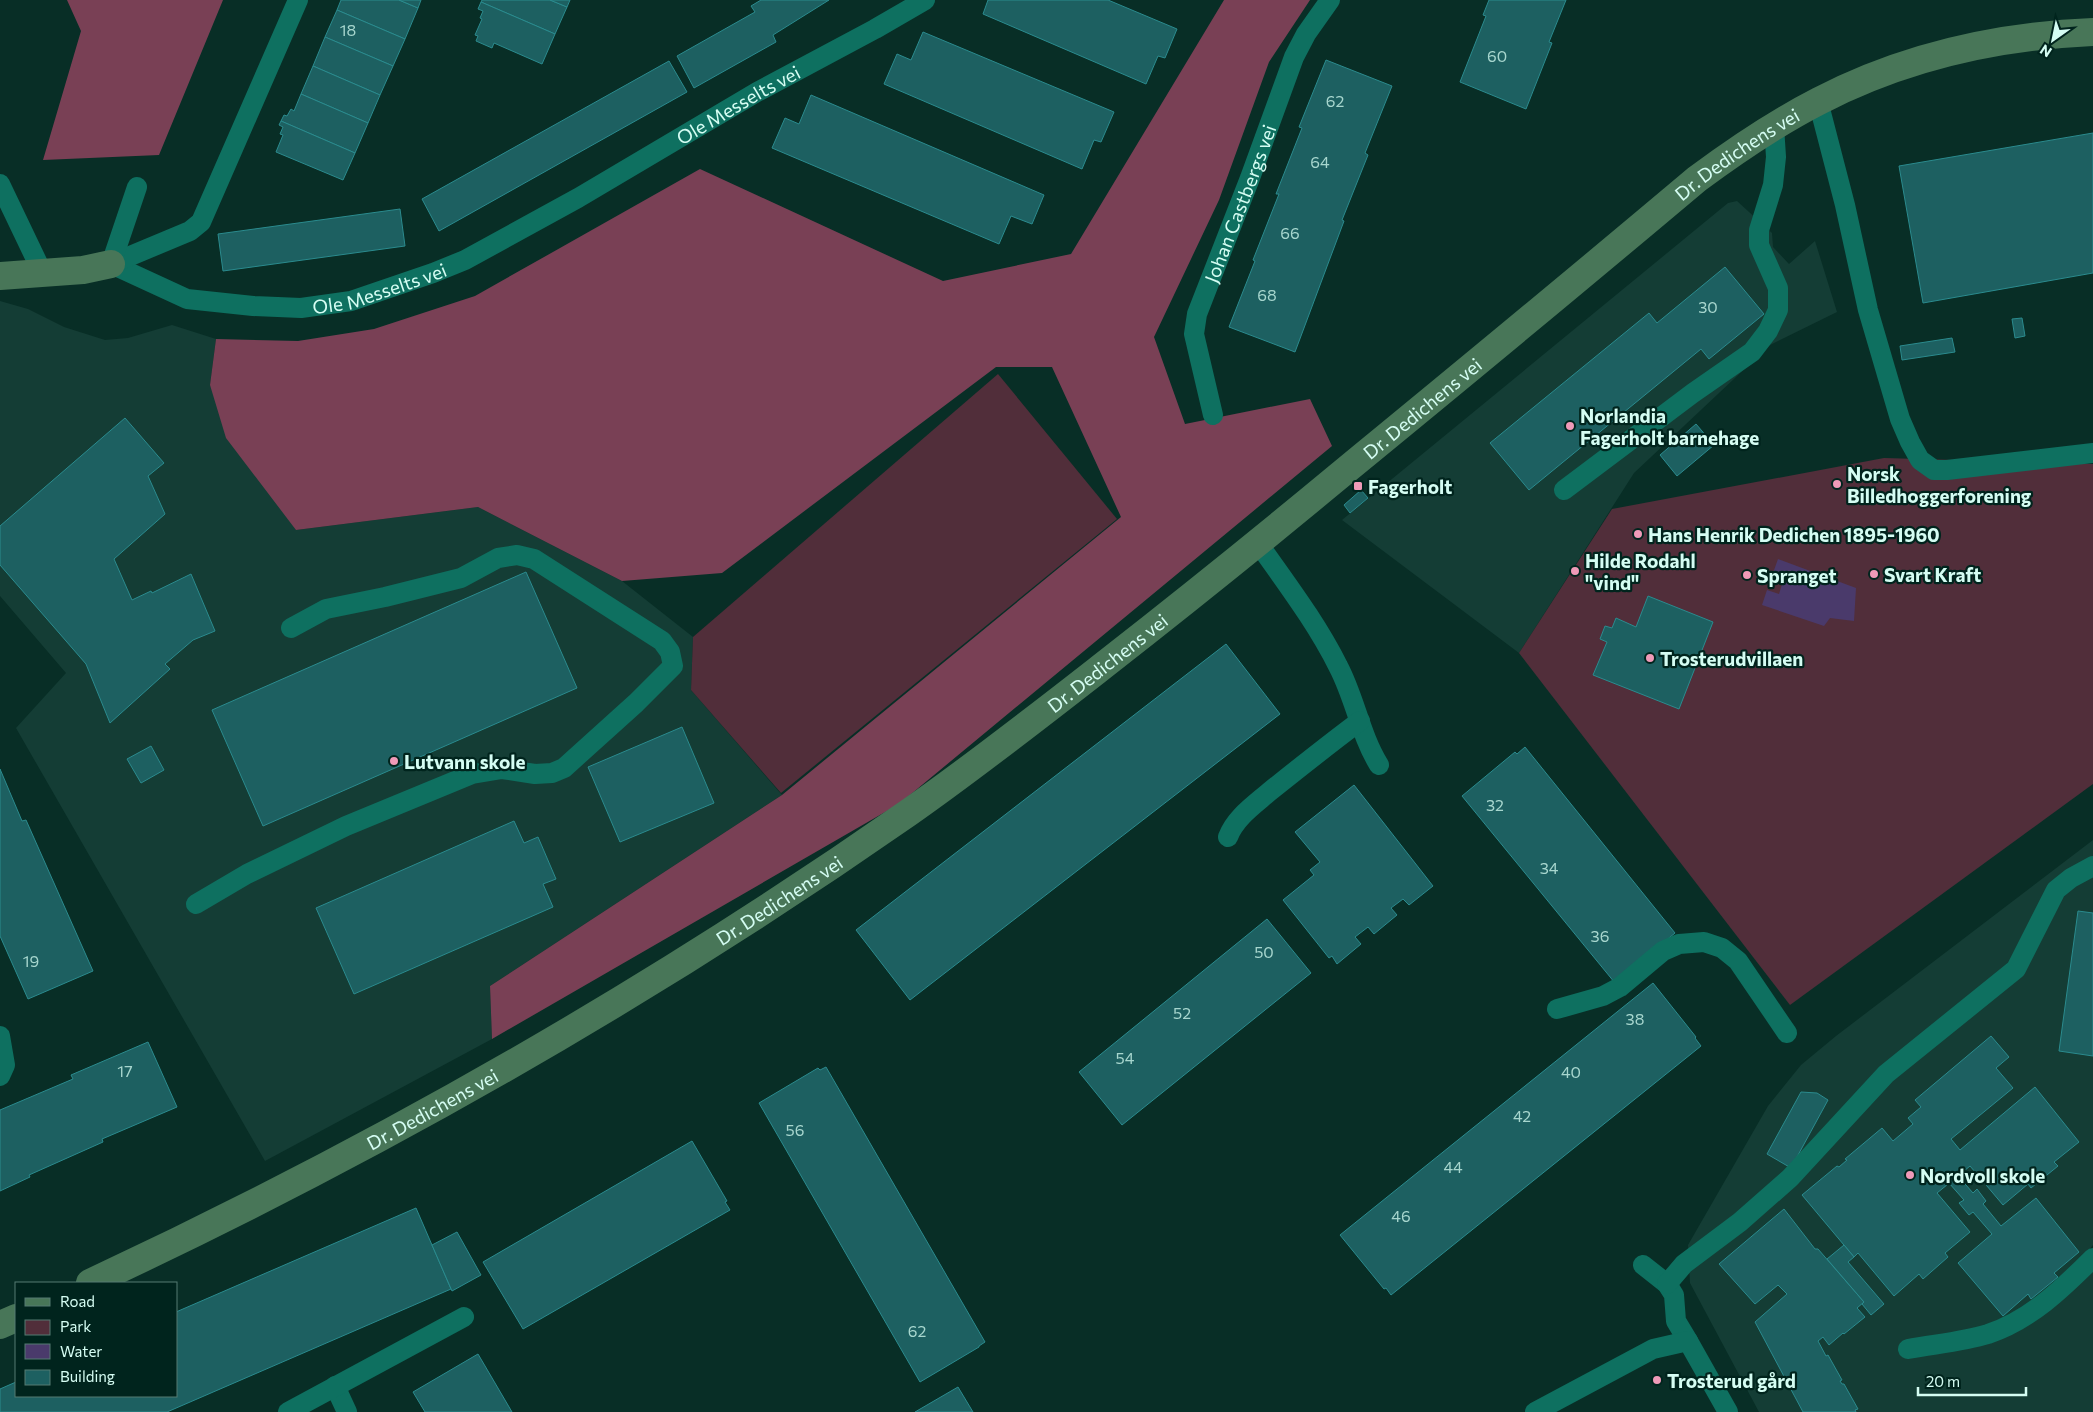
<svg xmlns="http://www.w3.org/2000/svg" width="2093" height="1412" font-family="Commissioner,sans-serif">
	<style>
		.built { fill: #143d35 }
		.green { fill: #512e3a }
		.forest { fill: #794055 }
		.water { fill: #4a3a6b }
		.building { fill: #1d6061; stroke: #2b8b8e }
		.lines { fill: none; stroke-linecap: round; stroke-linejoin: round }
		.lane { stroke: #0e7060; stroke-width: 20 }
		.secondary { stroke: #487658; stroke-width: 28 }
		.poi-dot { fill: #ef9ab8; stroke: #00241d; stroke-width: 2 }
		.labels { text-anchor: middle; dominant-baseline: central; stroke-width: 4.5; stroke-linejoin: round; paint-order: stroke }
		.number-label { font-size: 16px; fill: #a7d6ce }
		.street-label { font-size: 19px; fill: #d5fdf3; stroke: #00241d }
		.poi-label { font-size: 19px; font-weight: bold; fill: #d5fdf3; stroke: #00241d; text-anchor: start }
	</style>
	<rect width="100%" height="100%" fill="#082e26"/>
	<g class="built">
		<path d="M1737 201 1772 233 1773 247 1789 264 1815 241 1837 312 1770 345 1634 473 1519 653 1342 520 1728 203Z"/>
		<path d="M0 301 28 309 64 327 105 340 128 338 172 325 216 339 210 385 296 530 478 507 622 581 693 637 691 690 782 795 490 986 492 1039 265 1161 16 728 66 673 0 596Z"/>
		<path d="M2093 840V1245L2083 1257 2093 1269V1412H1759L1690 1283 1688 1245 1768 1106 1801 1065 1836 1036Z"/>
	</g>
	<g class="green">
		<path d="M998 374 1117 519 781 793 691 690 693 637Z"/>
		<path d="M1884 458 2093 464V784L1790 1005 1519 653 1612 509Z"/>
	</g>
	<g class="forest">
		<path d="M67 0H223L159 155 43 160 81 31Z"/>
		<path d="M1224 0H1310L1269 62 1219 200 1154 337 1185 424 1310 399 1332 446 899 804 492 1039 490 986 782 795 1121 517 1052 367H996L722 573 622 581 478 507 296 530 226 438 210 385 216 339 298 341 374 329 475 296 700 169 943 281 1071 254Z"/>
	</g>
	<path class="water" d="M1778 559 1856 588 1854 621 1830 618 1824 626 1762 605 1767 590 1779 594 1784 578 1773 573Z"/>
	<g class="building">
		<path d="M341 0H399L418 8 405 39 337 10Z"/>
		<path d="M399 0H421L418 8Z"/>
		<path d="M482 0H550L567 7 555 34 481 2Z"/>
		<path d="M550 0H570L567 7Z"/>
		<path d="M761 0H829L773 35 776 42 694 88 677 56 755 12 751 6Z"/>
		<path d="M988 0H1108L1177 29 1165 58 1158 56 1146 84 983 14Z"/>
		<path d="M1489 0H1566L1549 42 1552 43 1526 109 1460 82 1486 16 1483 15Z"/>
		<path d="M481 2 555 34 542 64 494 43 492 48 476 41 478 36 475 35 482 19 480 18 483 11 478 9Z"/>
		<path d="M337 10 405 39 393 66 325 37Z"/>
		<path d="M923 32 1114 112 1101 142 1094 140 1082 169 884 84 897 54 911 60Z"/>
		<path d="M325 37 393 66 380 95 313 66Z"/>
		<path d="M1326 60 1392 86 1365 153 1368 155 1342 220 1344 221 1295 352 1229 327 1255 261 1253 260 1279 194H1276L1302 128 1299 127Z"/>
		<path d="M669 61 687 92 439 231 422 199Z"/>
		<path d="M313 66 380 95 368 123 301 94Z"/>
		<path d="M301 94 368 123 355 153 281 121 284 115 287 116 291 109 294 111Z"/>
		<path d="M811 95 1044 195 1032 224 1011 216 999 244 772 148 785 118 799 124Z"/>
		<path d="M281 121 355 153 343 180 276 152 283 135 280 134 283 127 279 125Z"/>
		<path d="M2093 133V273L1923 303 1899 166Z"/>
		<path d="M400 209 405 246 223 271 218 234Z"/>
		<path d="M1725 267 1764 314 1709 359 1701 349 1529 490 1490 443 1649 313 1657 323Z"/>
		<path d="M2022 318 2025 336 2015 338 2012 319Z"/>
		<path d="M1952 338 1955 352 1902 360 1900 346Z"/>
		<path d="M125 418 164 463 148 476 165 514 114 559 132 600 151 591 152 593 191 574 215 631 193 640 165 664 170 669 110 723 86 664 0 565V526Z"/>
		<path d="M1696 424 1714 445 1677 476 1660 455Z"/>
		<path d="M1361 490 1368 498 1350 513 1344 505Z"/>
		<path d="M526 572 577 688 263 826 212 710Z"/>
		<path d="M1648 596 1713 622 1679 709 1593 675 1607 642 1600 639 1605 626 1612 628 1616 618 1636 627Z"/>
		<path d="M1226 644 1280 714 910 1000 856 930Z"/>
		<path d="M682 727 714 803 620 842 588 767Z"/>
		<path d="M151 746 164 770 141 783 127 759Z"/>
		<path d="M1525 747 1675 933 1615 983 1462 796 1515 752 1517 754Z"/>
		<path d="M0 769 22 821 26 820 93 971 28 999 0 936Z"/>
		<path d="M1354 785 1433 886 1409 905 1403 899 1391 908 1397 915 1374 934 1368 927 1355 937 1361 944 1337 964 1332 956 1329 958 1283 900 1314 875 1310 870 1320 862 1295 832Z"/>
		<path d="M514 821 524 843 538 837 556 879 543 884 553 907 354 994 316 908Z"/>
		<path d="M2078 911 2093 913V1056L2059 1051Z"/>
		<path d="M1267 919 1311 973 1122 1125 1079 1072Z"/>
		<path d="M1653 983 1696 1037 1695 1038 1701 1046 1391 1295 1386 1288 1384 1289 1340 1235Z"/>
		<path d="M1991 1036 2009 1057 1996 1068 2013 1088 1951 1139 1960 1150 2035 1087 2079 1142 2054 1162 2058 1166 2031 1188 2028 1184 2003 1205 1970 1166 1958 1176 1937 1193 1970 1232 1945 1253 1948 1257 1923 1279 1919 1274 1894 1296 1858 1253 1854 1257 1802 1195 1837 1166 1839 1167 1847 1160 1845 1159 1882 1128 1893 1141 1913 1124 1908 1118 1921 1107 1915 1100Z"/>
		<path d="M148 1042 177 1107 102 1139 103 1142 29 1175 30 1177 0 1191V1110L73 1079 71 1075Z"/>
		<path d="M826 1067 985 1342 979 1346V1347L920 1382 759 1103 818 1068 820 1070Z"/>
		<path d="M1801 1092 1817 1093 1828 1100 1791 1168 1767 1154Z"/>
		<path d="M692 1141 727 1201 725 1202 730 1210 523 1329 483 1262Z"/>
		<path d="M1958 1176 1973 1193 1977 1189 1986 1201 1983 1204 2001 1226 2036 1198 2079 1252 2054 1273 2058 1277 2031 1299 2028 1294 2003 1316 1958 1263 1992 1234 1973 1212 1969 1215 1959 1203 1964 1200 1949 1183Z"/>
		<path d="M416 1208 451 1289 167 1412H0V1389L16 1382V1396H176V1312Z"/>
		<path d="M1784 1209 1815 1249H1818L1864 1302 1857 1308 1865 1317 1844 1334 1843 1333 1829 1345 1823 1337 1818 1341 1826 1356 1828 1355 1842 1380 1840 1381 1842 1384H1844L1858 1409 1855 1410 1856 1412H1803L1755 1322 1787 1294 1778 1285 1755 1304 1719 1264Z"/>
		<path d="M457 1232 481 1275 452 1291 432 1245Z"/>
		<path d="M1844 1245 1854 1257 1848 1262 1884 1304 1871 1315 1862 1304 1864 1302 1827 1259Z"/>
		<path d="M478 1354 512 1412H425L413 1392Z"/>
		<path d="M958 1387 973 1412H915Z"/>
	</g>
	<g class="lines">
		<g class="lane">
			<path d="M1818 101 1845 205 1868 310 1900 419 1910 442 1920 460 1934 470H1947L2093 453"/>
			<path d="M0 184 43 274"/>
			<path id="s1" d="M111 264 187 299 253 306 301 308 351 301 433 273 465 260 578 198 757 92 875 29 925 0"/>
			<path d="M111 264 190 231 201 222 298 0"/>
			<path d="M111 264 137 187"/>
			<path id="s2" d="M1213 415 1194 334 1197 314 1250 178 1294 57 1306 34 1330 0"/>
			<path d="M1564 490 1693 393 1752 352 1768 331 1778 310V288L1759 245V230L1773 185 1776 157 1774 126"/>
			<path d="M1258 543C1286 583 1316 622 1338 666 1355 698 1360 734 1379 765"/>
			<path d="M1228 837C1235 818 1254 805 1269 792 1299 768 1329 744 1360 721"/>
			<path d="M196 904 247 874 346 826 472 774 502 769 535 774 552 773 564 768 636 703 673 666 670 652 662 641 534 559 517 555 498 558 461 578 385 597 326 609 291 628"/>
			<path d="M1557 1009 1603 996 1620 987 1663 951 1679 944 1704 942 1722 948 1738 961 1787 1033"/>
			<path d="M0 1036 5 1065 0 1076"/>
			<path d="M1643 1265 1667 1284 1674 1295 1676 1321 1688 1341"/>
			<path d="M1667 1284 1684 1264 1740 1222 1790 1178 1886 1074 2016 969 2056 890 2071 878 2093 866"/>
			<path d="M1908 1349C1934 1344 1962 1342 1988 1334 2030 1320 2062 1289 2093 1258"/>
			<path d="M335 1386 347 1412"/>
			<path d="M288 1412 464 1317"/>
			<path d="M1535 1412 1653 1349 1688 1341 1728 1412"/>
		</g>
		<g class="secondary">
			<path d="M0 276 83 270 111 264"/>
			<path id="s3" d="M90 1283C375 1150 650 993 908 813 975 766 1040 715 1104 665 1182 604 1258 543 1334 480 1456 380 1577 280 1697 179 1736 150 1776 123 1819 101 1904 57 1998 36 2093 32"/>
			<path d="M0 1325 16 1318"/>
		</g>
	</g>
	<g class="poi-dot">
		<circle cx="1570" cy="426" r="5"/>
		<circle cx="1837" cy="484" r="5"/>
		<rect x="1353" y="481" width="10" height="10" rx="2.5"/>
		<circle cx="1638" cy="534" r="5"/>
		<circle cx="1575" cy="571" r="5"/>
		<circle cx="1874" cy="574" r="5"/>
		<circle cx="1747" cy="575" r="5"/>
		<circle cx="1650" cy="658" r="5"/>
		<circle cx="394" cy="761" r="5"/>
		<circle cx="1910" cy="1175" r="5"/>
		<circle cx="1657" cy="1380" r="5"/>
	</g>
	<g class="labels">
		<g class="number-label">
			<text x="348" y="29">18</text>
			<text x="1497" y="55">60</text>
			<text x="1335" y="100">62</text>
			<text x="1320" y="161">64</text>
			<text x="1290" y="232">66</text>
			<text x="1267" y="294">68</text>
			<text x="1708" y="306">30</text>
			<text x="1495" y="804">32</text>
			<text x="1549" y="867">34</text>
			<text x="1600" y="935">36</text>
			<text x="1264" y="951">50</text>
			<text x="31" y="960">19</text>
			<text x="1182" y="1012">52</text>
			<text x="1635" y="1018">38</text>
			<text x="1125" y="1057">54</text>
			<text x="125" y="1070">17</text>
			<text x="1571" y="1071">40</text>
			<text x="1522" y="1115">42</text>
			<text x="795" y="1129">56</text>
			<text x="1453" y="1166">44</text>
			<text x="1401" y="1215">46</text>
			<text x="917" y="1330">62</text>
		</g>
		<g class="street-label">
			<text stroke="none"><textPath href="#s1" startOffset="684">Ole Messelts vei</textPath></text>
			<text stroke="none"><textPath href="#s3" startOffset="2004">Dr. Dedichens vei</textPath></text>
			<text stroke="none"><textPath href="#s2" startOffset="222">Johan Castbergs vei</textPath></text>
			<text stroke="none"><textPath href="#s1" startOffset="279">Ole Messelts vei</textPath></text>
			<text stroke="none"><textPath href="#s3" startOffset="1599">Dr. Dedichens vei</textPath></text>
			<text stroke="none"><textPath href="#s3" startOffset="1194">Dr. Dedichens vei</textPath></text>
			<text stroke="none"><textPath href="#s3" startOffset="789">Dr. Dedichens vei</textPath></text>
			<text stroke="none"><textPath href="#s3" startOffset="384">Dr. Dedichens vei</textPath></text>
		</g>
		<g class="poi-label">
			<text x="1580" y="415">Norlandia<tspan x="1580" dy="22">Fagerholt barnehage</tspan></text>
			<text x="1847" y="473">Norsk<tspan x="1847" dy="22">Billedhoggerforening</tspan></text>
			<text x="1368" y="486">Fagerholt</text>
			<text x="1648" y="534">Hans Henrik Dedichen 1895-1960</text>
			<text x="1585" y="560">Hilde Rodahl<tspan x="1585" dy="22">"vind"</tspan></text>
			<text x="1884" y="574">Svart Kraft</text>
			<text x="1757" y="575">Spranget</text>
			<text x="1660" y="658">Trosterudvillaen</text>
			<text x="404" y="761">Lutvann skole</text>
			<text x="1920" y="1175">Nordvoll skole</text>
			<text x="1667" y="1380">Trosterud gård</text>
		</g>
	</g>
	<rect x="15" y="1282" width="162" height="115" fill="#00241d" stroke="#557b73"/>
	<rect x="25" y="1298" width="25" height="8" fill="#487658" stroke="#557b73"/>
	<text x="60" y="1307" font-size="15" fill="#d5fdf3">Road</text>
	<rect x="25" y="1320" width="25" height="15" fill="#512e3a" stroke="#557b73"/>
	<text x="60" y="1332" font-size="15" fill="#d5fdf3">Park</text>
	<rect x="25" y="1344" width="25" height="15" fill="#4a3a6b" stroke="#557b73"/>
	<text x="60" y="1357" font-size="15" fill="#d5fdf3">Water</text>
	<rect x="25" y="1370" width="25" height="15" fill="#1d6061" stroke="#557b73"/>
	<text x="60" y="1382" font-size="15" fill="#d5fdf3">Building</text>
	<g transform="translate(2053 40) rotate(213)" stroke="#00241d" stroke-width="4" paint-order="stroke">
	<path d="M0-4L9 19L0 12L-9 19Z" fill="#d5fdf3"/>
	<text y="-8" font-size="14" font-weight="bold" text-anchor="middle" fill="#d5fdf3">N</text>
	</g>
	<path d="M1918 1387v8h108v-8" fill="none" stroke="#d5fdf3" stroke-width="2.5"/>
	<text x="1926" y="1387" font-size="15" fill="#d5fdf3" stroke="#00241d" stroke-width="4" paint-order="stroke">20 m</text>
</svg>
